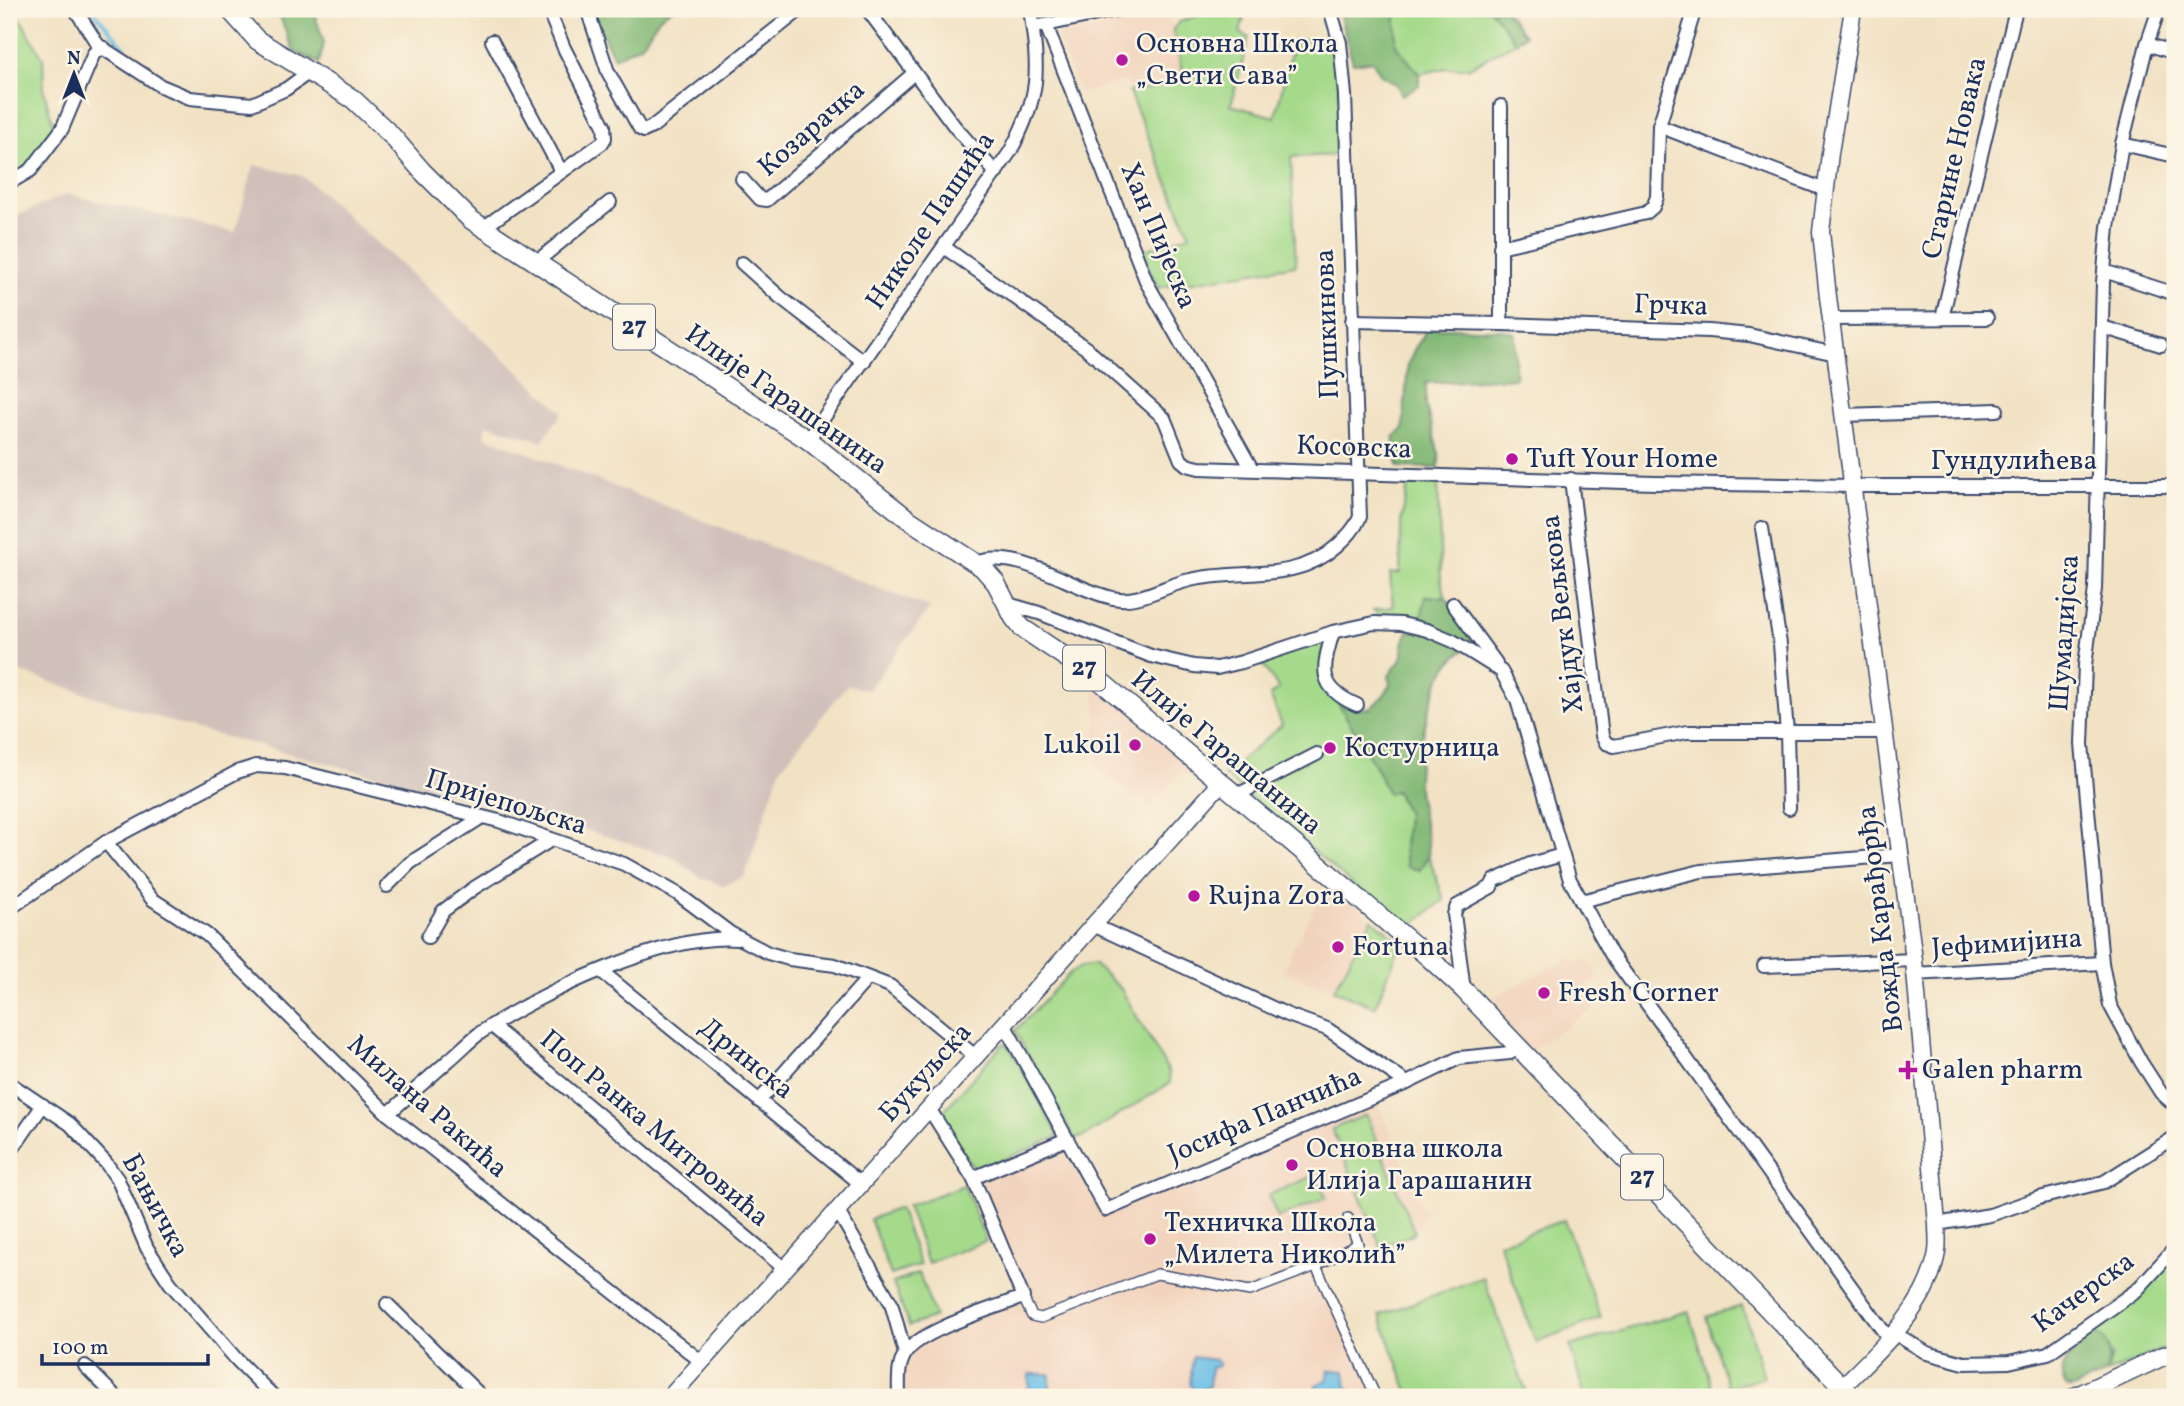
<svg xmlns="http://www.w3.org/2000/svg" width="2184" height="1406" font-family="Vollkorn,serif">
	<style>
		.built { fill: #f2d4be }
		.industrial { fill: #cfc0ba }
		.green { fill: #a5da8b; stroke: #608474; stroke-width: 2 }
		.forest { fill: #84ba77; stroke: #50746a; stroke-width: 2 }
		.water { fill: #69bee5; stroke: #4276a2; stroke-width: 2 }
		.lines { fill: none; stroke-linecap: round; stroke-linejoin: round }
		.stream { stroke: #69bee5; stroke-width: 3.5 }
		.pedestrian-casing { stroke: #3b4a6d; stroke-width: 12 }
		.minor-casing { stroke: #3b4a6d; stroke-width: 16 }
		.secondary-casing { stroke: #3b4a6d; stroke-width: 19 }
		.primary-casing { stroke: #3b4a6d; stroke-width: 21 }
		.pedestrian { stroke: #fff; stroke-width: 9 }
		.minor { stroke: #fff; stroke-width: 12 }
		.secondary { stroke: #fff; stroke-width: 16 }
		.primary { stroke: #fff; stroke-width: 18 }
		.poi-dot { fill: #b5179e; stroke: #fcf5e5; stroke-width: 2.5 }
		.labels { text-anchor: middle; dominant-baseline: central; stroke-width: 5; stroke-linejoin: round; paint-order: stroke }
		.shield { fill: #fcf5e5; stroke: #5e6a86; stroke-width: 2 }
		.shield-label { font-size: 26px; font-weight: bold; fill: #1b2f5e }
		.poi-label { font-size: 28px; fill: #1b2f5e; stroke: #fcf5e5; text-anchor: start }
		.street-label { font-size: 28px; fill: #1b2f5e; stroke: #fcf5e5 }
	</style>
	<rect width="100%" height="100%" fill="#fcf5e5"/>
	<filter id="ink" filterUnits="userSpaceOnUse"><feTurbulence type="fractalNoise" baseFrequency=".0143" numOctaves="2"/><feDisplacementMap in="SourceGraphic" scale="14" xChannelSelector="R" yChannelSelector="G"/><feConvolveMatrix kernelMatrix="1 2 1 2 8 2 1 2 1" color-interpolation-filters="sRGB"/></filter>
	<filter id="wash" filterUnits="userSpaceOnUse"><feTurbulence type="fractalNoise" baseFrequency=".00686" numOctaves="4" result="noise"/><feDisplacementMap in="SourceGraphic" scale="28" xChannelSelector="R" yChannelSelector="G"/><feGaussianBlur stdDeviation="1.57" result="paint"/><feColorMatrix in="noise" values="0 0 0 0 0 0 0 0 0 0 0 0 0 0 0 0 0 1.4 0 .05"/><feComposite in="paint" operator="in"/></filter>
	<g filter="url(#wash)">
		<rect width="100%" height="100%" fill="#f2e2c4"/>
		<g class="built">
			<path d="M1147 9H1169L1182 80 1130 89 1126 81 1080 93 1058 40 1065 26Z"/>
			<path d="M1087 670 1208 773H1181L1151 808 1098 769 1095 734 1097 717 1094 695Z"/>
			<path d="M1329 883 1372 919 1334 990 1282 972 1296 941Z"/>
			<path d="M1572 957 1576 965 1588 959 1599 980 1585 987 1595 1008 1525 1054 1477 1005Z"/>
			<path d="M1375 1096 1425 1215 1415 1233 1381 1247 1358 1244 1316 1266 1376 1397H897L905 1353 912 1333 930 1324 1023 1297 973 1178 1067 1139 1106 1210Z"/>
		</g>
		<path class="industrial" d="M254 165 303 176 563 412 542 441 486 424 484 436 930 608 868 690 847 685 780 769 745 876 724 886 700 877 673 857 583 829 190 728 9 668V219L67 194 235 232Z"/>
		<g class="green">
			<path d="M9 9 17 13 43 58 44 91 54 128 28 168 9 180Z"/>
			<path d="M1219 9H1246L1240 33 1249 37 1231 105 1275 117 1294 40 1332 39 1338 63 1341 155 1291 157 1296 265 1158 288 1141 251 1190 235 1129 92 1184 81 1173 29 1179 22Z"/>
			<path d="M1396 9H1490L1516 42 1468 68H1447L1419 74 1396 45Z"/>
			<path d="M1409 480 1438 481 1441 580 1446 598 1427 596 1420 621 1417 624 1384 619 1373 610 1393 607 1390 574 1400 573 1401 522Z"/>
			<path d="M1327 639 1322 660 1336 699 1376 768 1388 793 1396 791 1407 813 1404 850 1420 869 1428 854 1444 900 1406 930 1224 775 1282 725 1270 695 1279 689 1259 660Z"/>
			<path d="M1372 919 1401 943 1375 1007 1334 990Z"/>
			<path d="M1094 964 1121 989 1169 1072 1170 1083 1083 1137 1074 1138 1015 1031 1070 973 1082 966Z"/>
			<path d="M1005 1043 1010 1048 1059 1136 985 1167 974 1168 939 1116 1000 1047Z"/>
			<path d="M1366 1115 1415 1233 1381 1247 1332 1129Z"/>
			<path d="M1316 1175 1326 1198 1278 1218 1268 1195Z"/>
			<path d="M964 1185 986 1241 928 1263 907 1206Z"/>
			<path d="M899 1208 920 1265 891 1275 870 1219Z"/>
			<path d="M1564 1220 1601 1318 1536 1342 1499 1243Z"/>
			<path d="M2175 1254V1344L2107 1373 2112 1356 2087 1332Z"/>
			<path d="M919 1273 935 1317 909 1326 893 1283Z"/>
			<path d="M1483 1277 1528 1397H1410L1380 1315Z"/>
			<path d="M1742 1306 1764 1377 1728 1388 1706 1317Z"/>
			<path d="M1689 1311 1715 1397H1585L1570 1346Z"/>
		</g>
		<g class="forest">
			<path d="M277 9H313L324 43 319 63 294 52Z"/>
			<path d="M594 9H672L659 18 642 44 614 58 598 25Z"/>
			<path d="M1338 9H1396V45L1419 74V85L1402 95 1397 85 1381 75 1372 61 1353 63Z"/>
			<path d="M1490 9H1504L1525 35 1516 42Z"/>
			<path d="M1452 328 1503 330 1515 333V378L1426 383V406L1439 455V468L1398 467 1394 437 1403 430 1408 364 1415 348 1423 337 1425 329Z"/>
			<path d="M1426 596 1446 598 1475 642V647C1432 652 1417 752 1418 787 1418 803 1431 844 1428 856 1426 860 1422 865 1420 870L1407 867 1404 850 1407 813 1396 791 1388 794 1376 768 1336 699 1361 709 1371 708 1383 696 1390 686 1389 676 1403 656V644L1407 633 1420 621Z"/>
			<path d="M2087 1332C2112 1336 2112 1352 2107 1373L2071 1389 2066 1387C2058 1372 2061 1366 2073 1354V1343Z"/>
		</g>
		<g class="water">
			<path d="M1193 1357 1216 1360 1219 1363 1218 1366 1211 1368 1209 1386 1201 1390 1202 1395 1218 1397H1184L1194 1391 1190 1384Z"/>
			<path d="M1329 1370 1345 1371 1347 1388 1351 1390 1356 1397H1318L1315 1392 1316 1385 1327 1380Z"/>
			<rect x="1029" y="1374" width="21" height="23"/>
		</g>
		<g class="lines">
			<path class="stream" d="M92 9 125 48"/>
		</g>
	</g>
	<g filter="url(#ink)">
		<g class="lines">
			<defs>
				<g id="pedestrian">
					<path d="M1316 1266 1376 1397"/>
					<path d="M1023 1297 1032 1316 1041 1318 1157 1274 1250 1291 1316 1266 1358 1244 1348 1218"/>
				</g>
				<g id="minor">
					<path d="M75 9 98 45 161 86 190 98 252 104 286 89 308 73"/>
					<path d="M587 9 608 72 640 129 644 131 652 127 801 9"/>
					<path d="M867 9 955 127 996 173"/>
					<path d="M2159 9 2147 44 2122 144 2108 227 2103 282 2095 589 2085 665 2082 744 2102 963 2110 1005 2141 1062 2161 1093 2175 1105"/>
					<path d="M1046 25 1121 9"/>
					<path d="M1033 27 1046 25 1147 283 1252 469"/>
					<path d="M492 41 561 171"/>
					<path d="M2147 44 2175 53"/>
					<path d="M1501 106V324L1709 331 1749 335 1836 354"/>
					<path d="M1659 126 1825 190"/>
					<path d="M2122 144 2175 156"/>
					<path d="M742 179 760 199 767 200 914 73"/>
					<path d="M9 183 31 170 62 129 94 53 104 48"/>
					<path d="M483 228 602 143 605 138 604 126 564 48 548 9"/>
					<path d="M944 247 1087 349 1164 418 1181 460 1187 465 1199 468 1654 483 1853 486H2175"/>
					<path d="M1500 247 1646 213 1653 207 1657 197 1659 126 1695 9"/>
					<path d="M535 263 610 202"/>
					<path d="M742 263 780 297 864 362"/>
					<path d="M2104 271 2175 294"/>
					<path d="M1942 318 2016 9"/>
					<path d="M1831 319 1987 318"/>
					<path d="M1352 321 1501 324"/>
					<path d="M2102 327 2161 345"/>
					<path d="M1844 415 1997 410"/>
					<path d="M808 440 1010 152C1041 95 1039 71 1030 9"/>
					<path d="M1571 479 1602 736 1606 743 1614 746 1687 732H1884"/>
					<path d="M1762 528 1780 644 1787 733 1789 808"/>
					<path d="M976 563C1019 547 1072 590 1113 598 1139 604 1165 585 1190 580 1242 568 1295 584 1337 546 1347 537 1355 529 1360 517L1345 95 1340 43 1330 9"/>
					<path d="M1008 604 1039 613 1151 656 1194 666 1217 668 1242 662 1333 632 1374 623 1402 624 1427 630 1453 641 1501 671 1517 700 1570 880 1611 954 1889 1339"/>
					<path d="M1453 604 1496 663"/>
					<path d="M1333 632C1322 669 1317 688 1357 705"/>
					<path d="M1235 796 1317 754"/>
					<path d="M106 842 152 899 207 935 388 1114 702 1362"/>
					<path d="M387 886 410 863 482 817"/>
					<path d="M1581 901 1701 871 1900 855"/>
					<path d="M9 909 106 842 237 772 256 766 285 768 499 821 624 864 678 894 730 933 768 953 789 959 835 965 890 986 975 1056"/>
					<path d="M1093 925 1288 1015 1327 1029 1407 1083"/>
					<path d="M428 937 443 911 474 888 551 840"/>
					<path d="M1764 966 1914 960"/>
					<path d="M601 971 861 1184"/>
					<path d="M1915 974 2102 963"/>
					<path d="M1464 990 1454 914 1457 906 1491 887 1494 881 1502 877 1530 864 1562 855"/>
					<path d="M1004 1024 1106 1210 1407 1083 1459 1058 1510 1053 1519 1048"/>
					<path d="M492 1026 785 1269"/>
					<path d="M9 1083 70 1124 106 1163 118 1180 147 1248 170 1283 237 1360 274 1397"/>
					<path d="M759 1101 868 978"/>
					<path d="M388 1114C408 1096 428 1079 448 1061 459 1052 469 1041 480 1033 539 993 667 933 737 939"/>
					<path d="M9 1154 43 1105"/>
					<path d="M973 1178 1067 1139"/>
					<path d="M837 1210 891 1303 905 1353"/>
					<path d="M1937 1224 1990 1215 2039 1198 2104 1182 2175 1137"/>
					<path d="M387 1304 482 1397"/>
					<path d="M1894 1333 1927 1353 1964 1363 2009 1362 2048 1353 2137 1290 2175 1248"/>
					<path d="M85 1366 116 1397"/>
					<path d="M899 1397C899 1383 897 1367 905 1354 917 1331 997 1307 1023 1297L973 1178 930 1110"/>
					<path d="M1830 1397 1842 1387"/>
				</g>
				<g id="secondary">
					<path d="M1842 1387C1879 1350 1925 1310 1936 1257 1939 1246 1937 1235 1937 1224L1914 960 1828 297 1821 232 1830 153 1853 9"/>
					<path d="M670 1397 1220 784"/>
				</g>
				<g id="primary">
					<path d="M229 9 257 40 353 99 392 136 422 171 470 219 808 440 908 519 983 568 996 583 1014 618 1022 628 1098 679 1426 955 1464 990 1852 1397"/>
					<path d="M2075 1397 2161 1357 2175 1352"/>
				</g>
			</defs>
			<use href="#pedestrian" class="pedestrian-casing"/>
			<use href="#minor" class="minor-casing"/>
			<use href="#secondary" class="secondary-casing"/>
			<use href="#primary" class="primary-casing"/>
			<use href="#pedestrian" class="pedestrian"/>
			<use href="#minor" class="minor"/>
			<use href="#secondary" class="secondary"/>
			<use href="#primary" class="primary"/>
		</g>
	</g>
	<g class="poi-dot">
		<circle cx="1122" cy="60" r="7"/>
		<circle cx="1512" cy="459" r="7"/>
		<circle cx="1135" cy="745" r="7"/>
		<circle cx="1330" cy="748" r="7"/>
		<circle cx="1194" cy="896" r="7"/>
		<circle cx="1338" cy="947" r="7"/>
		<circle cx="1544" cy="993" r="7"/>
		<path d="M1904.5 1059.5h7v7h7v7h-7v7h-7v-7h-7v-7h7z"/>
		<circle cx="1292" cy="1165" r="7"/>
		<circle cx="1150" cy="1239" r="7"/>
	</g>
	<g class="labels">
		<g class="shield">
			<rect x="613" y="304.5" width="42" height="45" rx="5"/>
			<rect x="1063" y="645.5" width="42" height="45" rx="5"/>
			<rect x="1621" y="1154.5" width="42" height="45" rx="5"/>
		</g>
		<g class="shield-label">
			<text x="634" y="327">27</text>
			<text x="1084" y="668">27</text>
			<text x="1642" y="1177">27</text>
		</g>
		<g class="poi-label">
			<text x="1136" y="44">Основна Школа<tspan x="1136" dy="32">„Свети Сава”</tspan></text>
			<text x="1526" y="459">Tuft Your Home</text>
			<text x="1121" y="745" text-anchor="end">Lukoil</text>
			<text x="1344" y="748">Костурница</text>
			<text x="1208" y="896">Rujna Zora</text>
			<text x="1352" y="947">Fortuna</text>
			<text x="1558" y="993">Fresh Corner</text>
			<text x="1922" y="1070">Galen pharm</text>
			<text x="1306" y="1149">Основна школа<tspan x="1306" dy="32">Илија Гарашанин</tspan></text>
			<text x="1164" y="1223">Техничка Школа<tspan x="1164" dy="32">„Милета Николић”</tspan></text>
		</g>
		<g class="street-label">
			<text transform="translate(812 129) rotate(-41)">Козарачка</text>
			<text transform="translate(1955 158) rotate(-77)">Старине Новака</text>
			<text transform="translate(931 221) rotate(-56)">Николе Пашића</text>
			<text transform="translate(1158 236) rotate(67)">Хан Пијеска</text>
			<text transform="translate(1671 306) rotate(2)">Грчка</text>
			<text transform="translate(1328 324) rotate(-92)">Пушкинова</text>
			<text transform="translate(786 400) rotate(35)">Илије Гарашанина</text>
			<text transform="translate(1354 448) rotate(2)">Косовска</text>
			<text x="2014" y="461">Гундулићева</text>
			<text transform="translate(1563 614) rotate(-97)">Хајдук Вељкова</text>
			<text transform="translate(2065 633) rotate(-86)">Шумадијска</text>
			<text transform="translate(1226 753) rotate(40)">Илије Гарашанина</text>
			<text transform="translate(506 803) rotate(17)">Пријепољска</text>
			<text transform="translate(1881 919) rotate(-97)">Вожда Карађорђа</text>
			<text transform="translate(2007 944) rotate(-4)">Јефимијина</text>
			<text transform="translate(746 1059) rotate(39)">Дринска</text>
			<text transform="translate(926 1073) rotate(-48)">Букуљска</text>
			<text transform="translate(427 1107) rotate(41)">Милана Ракића</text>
			<text transform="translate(1265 1116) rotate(-23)">Јосифа Панчића</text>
			<text transform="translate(654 1129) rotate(40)">Поп Ранка Митровића</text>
			<text transform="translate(155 1206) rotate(62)">Бањичка</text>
			<text transform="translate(2084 1293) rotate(-36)">Качерска</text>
		</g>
	</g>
	<rect width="2184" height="1406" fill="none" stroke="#fcf5e5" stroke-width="35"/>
	<g transform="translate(74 74)" stroke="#fcf5e5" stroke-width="5" paint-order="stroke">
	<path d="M0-5L12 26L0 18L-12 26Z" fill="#1b2f5e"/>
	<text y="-10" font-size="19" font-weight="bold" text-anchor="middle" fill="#1b2f5e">N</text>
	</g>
	<path d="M42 1354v10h166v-10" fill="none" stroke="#1b2f5e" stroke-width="3.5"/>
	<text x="52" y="1354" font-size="21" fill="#1b2f5e" stroke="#fcf5e5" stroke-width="5" paint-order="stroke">100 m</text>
</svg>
